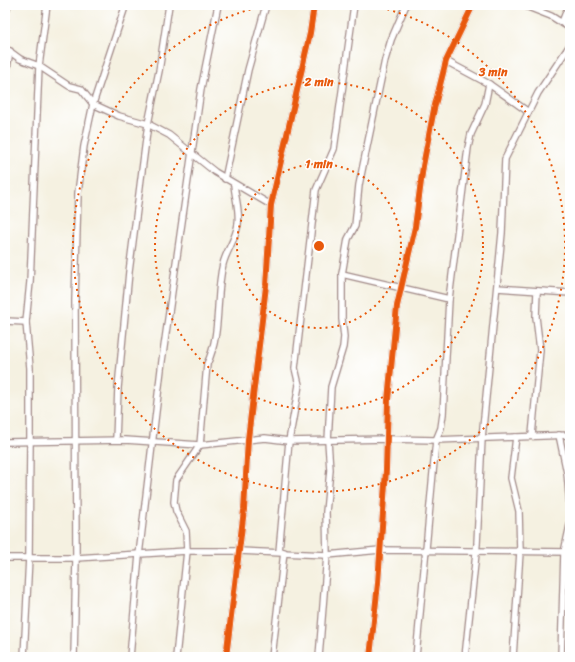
<svg xmlns="http://www.w3.org/2000/svg" width="575" height="662" font-family="Sriracha,sans-serif">
	<style>
		.lines { fill: none; stroke-linecap: round; stroke-linejoin: round }
		.minor-casing { stroke: #a08886; stroke-width: 8 }
		.minor { stroke: #fff; stroke-width: 5.5 }
		.cycleway-casing { stroke: #fff; stroke-width: 8 }
		.cycleway { stroke: #e8590c; stroke-width: 6 }
		.ring { fill: none; stroke: #e8590c; stroke-width: 2; stroke-dasharray: 2 4 }
		.centre { fill: #e8590c; stroke: #fff; stroke-width: 2 }
		.ring-label { font-size: 12px; text-anchor: middle; font-weight: bold; fill: #e8590c; stroke: #fff; stroke-width: 3; stroke-linejoin: round; paint-order: stroke }
	</style>
	<rect width="100%" height="100%" fill="#fff"/>
	<filter id="ink" filterUnits="userSpaceOnUse"><feTurbulence type="fractalNoise" baseFrequency=".025" numOctaves="2"/><feDisplacementMap in="SourceGraphic" scale="8" xChannelSelector="R" yChannelSelector="G"/><feConvolveMatrix kernelMatrix="1 2 1 2 8 2 1 2 1" color-interpolation-filters="sRGB"/></filter>
	<filter id="wash" filterUnits="userSpaceOnUse"><feTurbulence type="fractalNoise" baseFrequency=".012" numOctaves="4" result="noise"/><feDisplacementMap in="SourceGraphic" scale="16" xChannelSelector="R" yChannelSelector="G"/><feGaussianBlur stdDeviation="0.9" result="paint"/><feColorMatrix in="noise" values="0 0 0 0 0 0 0 0 0 0 0 0 0 0 0 0 0 1.4 0 .05"/><feComposite in="paint" operator="in"/></filter>
	<g filter="url(#wash)">
		<rect width="100%" height="100%" fill="#f5f1e1"/>
	</g>
	<g filter="url(#ink)">
		<g class="lines">
			<defs>
				<g id="minor">
					<path d="M523 5 551 16 570 28"/>
					<path d="M5 13 8 5"/>
					<path d="M562 22 569 5"/>
					<path d="M5 48 20 59 39 66 69 86 81 89 93 104 119 116 148 124 169 135 215 172 271 205"/>
					<path d="M446 61 489 84 527 111"/>
					<path d="M5 79 10 51"/>
					<path d="M225 179 248 70 266 5"/>
					<path d="M342 274 449 299"/>
					<path d="M497 288 570 293"/>
					<path d="M5 321 26 322"/>
					<path d="M532 435 540 350 536 317 537 291"/>
					<path d="M559 435 567 473 570 506"/>
					<path d="M116 440 118 388 129 272 148 124 159 71 169 5"/>
					<path d="M5 442 125 440 200 445 265 438 289 441 388 439 436 440 570 435"/>
					<path d="M279 552 289 441 299 385 295 368 316 190 334 149 354 5"/>
					<path d="M5 558H76L187 551H239L327 555 380 550 570 552"/>
					<path d="M24 657 29 557 30 441V368L26 322 30 282 39 66 47 5"/>
					<path d="M74 657 76 558 75 301 78 193 84 146 93 104 124 10"/>
					<path d="M130 657 139 555 162 361 201 89 218 5"/>
					<path d="M176 657 187 551 186 531 176 511 174 502 176 480 200 445 207 364C222 333 215 296 223 264 227 249 236 239 238 224 240 211 235 197 234 184"/>
					<path d="M226 657 244 510 248 439 266 286 271 205 310 33 314 5"/>
					<path d="M272 657 284 552"/>
					<path d="M319 657 327 555 326 512 330 470 328 441 331 387 343 347 344 337 342 319V274L348 239 355 226 359 185 385 60 391 40 406 5"/>
					<path d="M370 657 378 583 386 470 388 400 397 306 415 227 423 166 434 109 446 61 473 5"/>
					<path d="M416 657 436 440 441 428 443 414 449 299 468 148 471 134 485 104 489 84"/>
					<path d="M465 657 477 544 482 438 502 233 505 159 538 93 570 45"/>
					<path d="M513 657 520 552 519 511 511 478 516 437"/>
					<path d="M561 657 564 552 570 525"/>
				</g>
			</defs>
			<use href="#minor" class="minor-casing"/>
			<use href="#minor" class="minor"/>
			<defs>
				<g id="cycleway">
					<path d="M226 657 244 510 248 439 266 286 271 205 310 33 314 5"/>
					<path d="M370 657 378 583 386 470 388 400 397 306 415 227 423 166 434 109 446 61 473 5"/>
				</g>
			</defs>
			<use href="#cycleway" class="cycleway-casing"/>
			<use href="#cycleway" class="cycleway"/>
		</g>
	</g>
	<g class="ring">
		<circle cx="319" cy="246" r="82"/>
		<circle cx="319" cy="246" r="164"/>
		<path d="M370 5A246 246 0 1 1 268 5"/>
	</g>
	<circle cx="319" cy="246" r="6" class="centre"/>
	<g class="ring-label">
		<text x="493" y="76">3 min</text>
		<text x="319" y="86">2 min</text>
		<text x="319" y="168">1 min</text>
	</g>
	<rect width="575" height="662" fill="none" stroke="#fff" stroke-width="20"/>
</svg>
